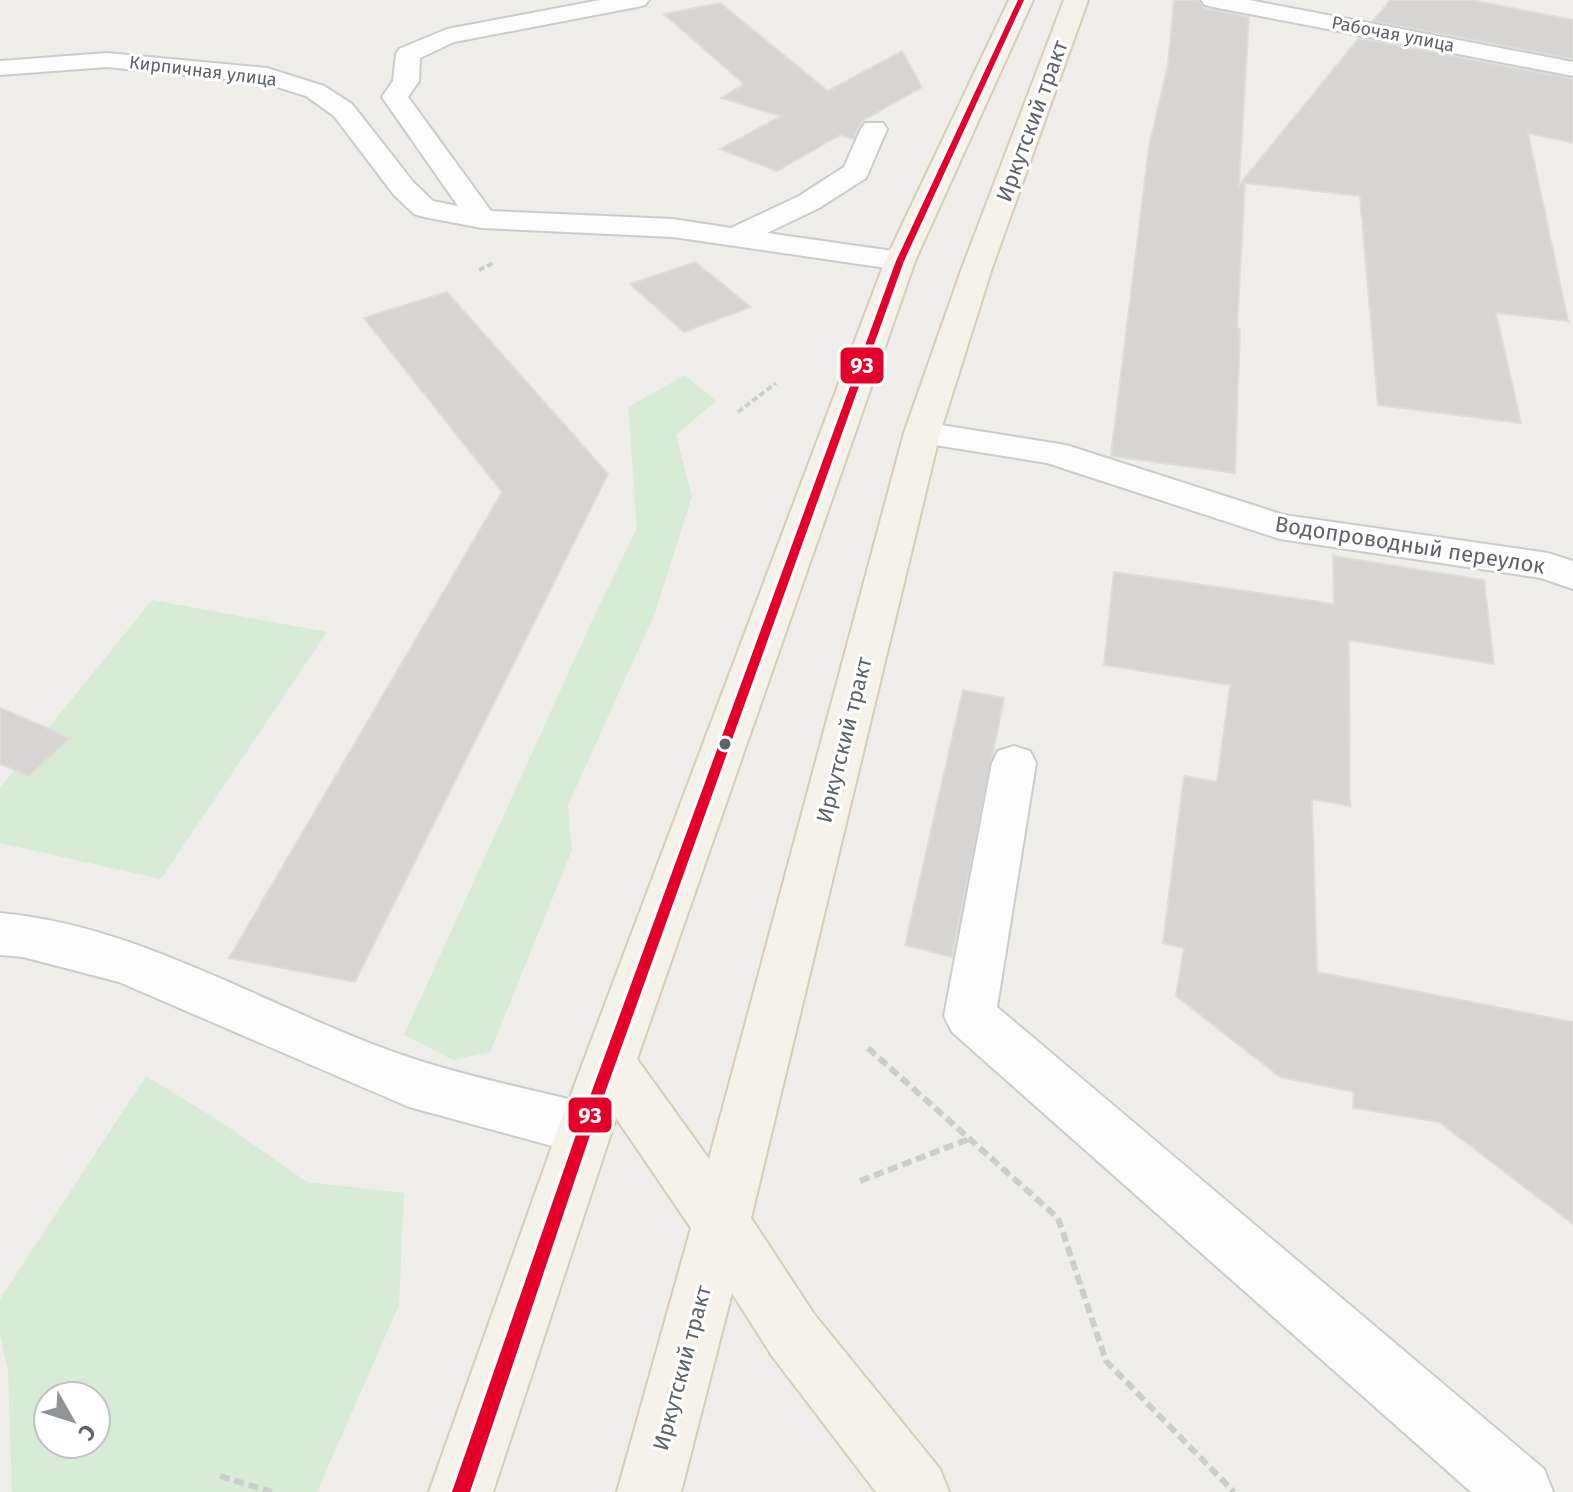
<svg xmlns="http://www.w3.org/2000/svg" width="1573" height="1492" font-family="'Fira Sans',sans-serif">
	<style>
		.green { fill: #d8ebd6; fill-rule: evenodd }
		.building { fill: #d6d5d3; stroke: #deddd9; stroke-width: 2 }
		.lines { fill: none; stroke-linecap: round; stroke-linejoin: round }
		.minor-casing { stroke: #cbcccc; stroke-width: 4 }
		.major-casing { stroke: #d7ceb8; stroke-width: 4 }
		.path-far1 { stroke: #cacfcc; stroke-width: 4; stroke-dasharray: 6 3; stroke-linecap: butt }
		.path { stroke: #cacfcc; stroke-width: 6; stroke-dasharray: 10 5; stroke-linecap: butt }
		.minor { fill: #fdfcfc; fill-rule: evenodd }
		.major { fill: #f4f2e9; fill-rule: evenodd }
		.bus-1-casing { stroke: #fff; stroke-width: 6 }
		.bus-1 { fill: #e4002b; fill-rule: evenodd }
		.bus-dot { fill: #5f6368; stroke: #fff; stroke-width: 3 }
		.labels { text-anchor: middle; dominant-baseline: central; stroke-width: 6; stroke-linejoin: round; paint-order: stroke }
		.far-street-label { font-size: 18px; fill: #5f6368; stroke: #fff }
		.street-label { font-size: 22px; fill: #5f6368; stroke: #fff }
		.line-badge { stroke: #fff; stroke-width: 3 }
		.badge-label { font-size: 22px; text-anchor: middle; font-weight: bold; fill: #fff }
	</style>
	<rect width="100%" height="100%" fill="#efeeea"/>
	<g class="green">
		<path d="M685 375 716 401 676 435 692 496 655 613 568 805 572 850 490 1052 453 1060 404 1035 591 623 637 528 628 407Z"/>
		<path d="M152 600 327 632 161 879 0 843V788Z"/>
		<path d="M146 1076 221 1122 307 1182 404 1193 399 1305 317 1492H12L8 1371 0 1334V1299ZM48 1396H96V1444H48Z"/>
	</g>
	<g class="building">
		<path d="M1174 0H1198L1204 8 1249 17 1239 185 1359 38 1573 79V143L1528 133 1568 321 1496 313 1521 423 1378 405 1360 196 1245 183 1237 328 1240 329 1235 473 1111 456 1149 146 1168 65Z"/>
		<path d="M1390 0H1472L1573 20V59L1373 21Z"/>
		<path d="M720 3 828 91 902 51 922 87 862 121 853 139 840 135 777 171 720 149 781 116 721 98 744 84 664 14Z"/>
		<path d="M695 262 751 307 684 332 630 284Z"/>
		<path d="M447 292 608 474 355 982 229 958 502 492 364 318Z"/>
		<path d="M1333 556 1484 580 1494 664 1349 640 1350 806 1312 799 1317 972 1573 1022V1224L1439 1122 1353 1108 1354 1092 1280 1077 1176 996 1184 948 1163 943 1184 776 1217 782 1230 685 1104 665 1114 572 1334 604Z"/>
		<path d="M963 690 1004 698 952 957 905 945Z"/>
		<path d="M0 708 70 738 29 776 0 764Z"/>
	</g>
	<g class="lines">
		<defs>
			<g id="minor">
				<path d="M600 0H649L645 5 637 7 454 42 420 58 419 81 408 97 491 211 673 219 731 228 799 196 844 167 861 129 865 123H883L887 129 866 178 819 208 767 233 900 252 911 255 915 261 911 267 900 270 673 237 482 228 424 217 414 214 394 195 334 116 306 96 264 83 107 67 0 75V61L107 53 267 68 324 86 352 104 414 183 433 201 458 206 382 97 393 81 396 54 399 49 447 29Z"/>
				<path d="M1201 0H1249L1573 62V76L1213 7 1205 5Z"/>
				<path d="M922 422 1066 445 1284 515 1548 553 1573 561V589L1541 578 1280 539 1047 463 910 441 904 433 910 425Z"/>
				<path d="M1014 746 1030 751 1036 763 997 1007 1544 1469 1553 1492H1471L952 1032 944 1016 992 763 998 751Z"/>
				<path d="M0 913C146 926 277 1014 414 1059 469 1077 528 1089 585 1103L604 1111 612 1129 604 1147 585 1155 409 1107 119 982 23 957 0 955Z"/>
			</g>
			<path id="major" d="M1009 0H1033L915 261 637 1059 709 1159 904 433 962 268 1064 0H1088L992 268 940 433 751 1218 814 1314 940 1469 949 1492H876L772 1356 732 1293 681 1492H617L691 1228 616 1118 493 1492H429L558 1129 885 261Z"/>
		</defs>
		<use href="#minor" class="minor-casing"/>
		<use href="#major" class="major-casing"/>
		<g class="path-far1">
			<path d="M479 270 495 262"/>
			<path d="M738 412 776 383"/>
		</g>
		<g class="path">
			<path d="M868 1048 1058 1218 1106 1361 1234 1492"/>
			<path d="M860 1181 969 1139"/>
			<path d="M220 1476 272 1492"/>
		</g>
		<use href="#minor" class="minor"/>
		<use href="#major" class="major"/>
		<defs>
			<path id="bus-1" d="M1018 0H1024L904 261 592 1129 470 1492H452L578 1129 896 261Z"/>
		</defs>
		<use href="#bus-1" class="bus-1-casing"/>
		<use href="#bus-1" class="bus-1"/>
	</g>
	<circle class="bus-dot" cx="725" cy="744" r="7"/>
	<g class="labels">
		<g class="far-street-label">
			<text transform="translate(1393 34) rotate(11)">Рабочая улица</text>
			<text transform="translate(203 71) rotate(7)">Кирпичная улица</text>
		</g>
		<g class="street-label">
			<text transform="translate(1032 121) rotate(-70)">Иркутский тракт</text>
			<text transform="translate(1410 545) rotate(9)">Водопроводный переулок</text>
			<text transform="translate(844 740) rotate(-76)">Иркутский тракт</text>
			<text transform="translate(682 1368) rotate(-75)">Иркутский тракт</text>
		</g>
	</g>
	<g class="line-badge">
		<rect x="839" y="346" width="46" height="39" rx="8" fill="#e4002b"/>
		<rect x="567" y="1096" width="46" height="38" rx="8" fill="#e4002b"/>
	</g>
	<g class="badge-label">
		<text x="862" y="373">93</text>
		<text x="590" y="1123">93</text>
	</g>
	<g transform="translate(72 1420) rotate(129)"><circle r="38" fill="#ffffff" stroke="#bfc1c3" stroke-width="2"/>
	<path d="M0-6L14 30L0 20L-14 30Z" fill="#919496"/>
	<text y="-12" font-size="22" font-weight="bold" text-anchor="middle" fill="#5f6368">С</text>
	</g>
</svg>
